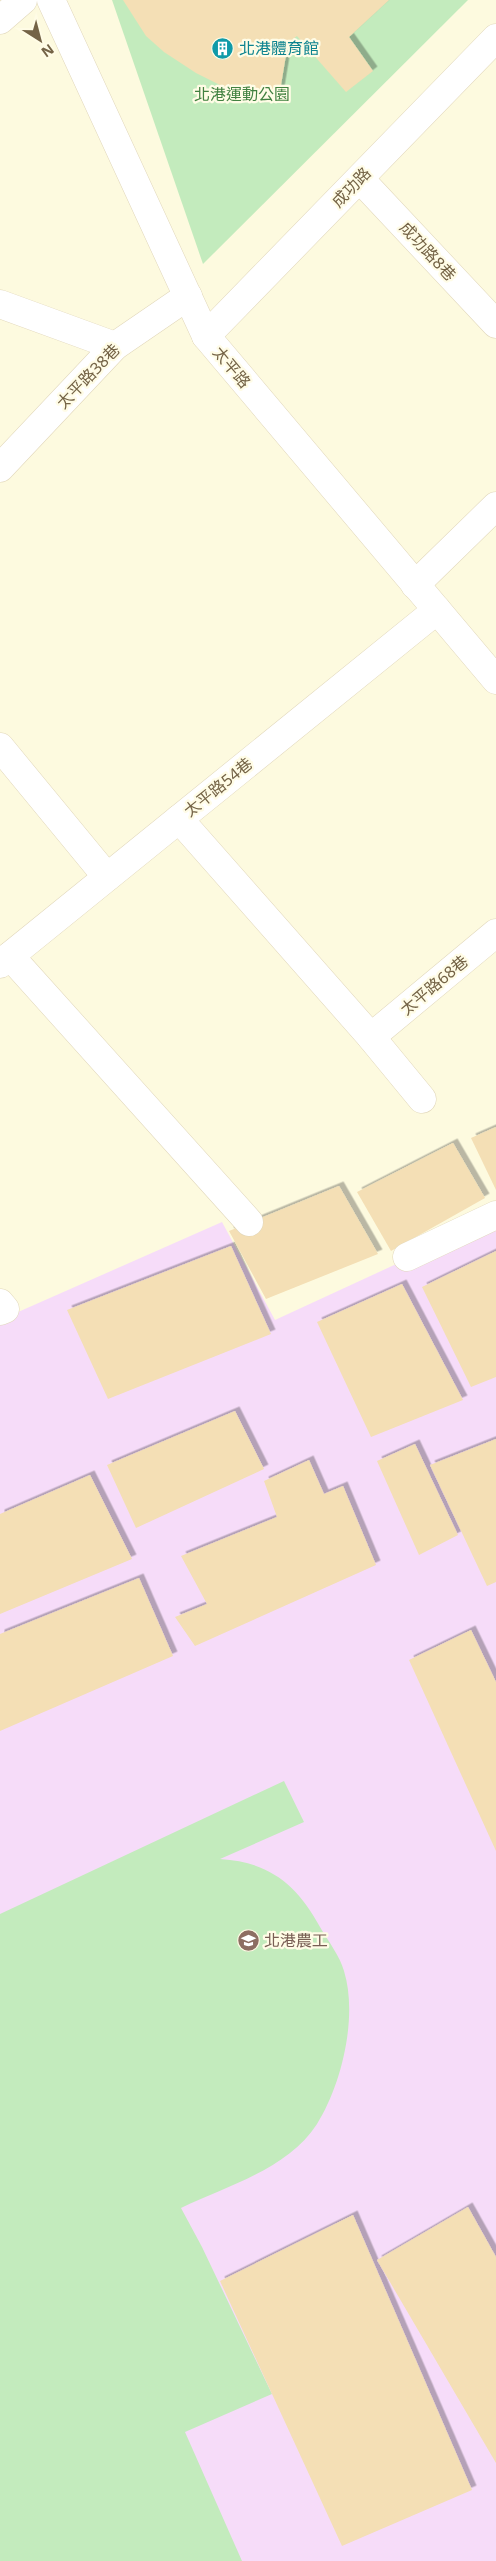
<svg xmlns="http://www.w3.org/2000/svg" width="496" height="2561" font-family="'Noto Sans','Noto Sans TC',sans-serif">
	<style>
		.education { fill: #f6dcf9 }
		.green { fill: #c3ebbd }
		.building { fill: #f4dfb5; filter: url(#shadow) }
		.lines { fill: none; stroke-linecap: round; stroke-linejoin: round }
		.minor-casing { stroke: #e1d7bb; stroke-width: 29 }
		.minor { stroke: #fff; stroke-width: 28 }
		.labels { text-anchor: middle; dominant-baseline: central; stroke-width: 4.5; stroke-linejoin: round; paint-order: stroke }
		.culture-label { font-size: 16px; fill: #0d838f; stroke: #fffce6; text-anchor: start }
		.park-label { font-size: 16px; fill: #418140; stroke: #fffce6 }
		.street-label { font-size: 16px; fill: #746346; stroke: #fffce6 }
		.education-label { font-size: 16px; fill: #785e54; stroke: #fffce6; text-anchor: start }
	</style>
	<defs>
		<filter id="shadow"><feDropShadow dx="4.5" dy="-4.5" stdDeviation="0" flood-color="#0004"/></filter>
	</defs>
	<rect width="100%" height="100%" fill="#fdfadf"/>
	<path class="education" d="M496 1218V2561H0V1320L222 1222 275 1320Z"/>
	<g class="green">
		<path d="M112 0H468L203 264Z"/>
		<path d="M284 1781 304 1822 220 1859C270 1862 297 1885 320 1927 328 1941 340 1956 344 1971 358 2016 342 2084 317 2124 288 2169 227 2186 181 2208L202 2247 272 2394 185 2432 242 2561H0V1914Z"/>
	</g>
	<g class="building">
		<path d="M123 0H389L349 37 373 71 346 92 297 36 288 43 279 97H269L234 92 196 73 164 52 146 36Z"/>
		<path d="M496 1127V1190L471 1138Z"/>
		<path d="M453 1143 485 1198 391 1251 357 1192Z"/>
		<path d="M339 1186 378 1254 266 1299 229 1231Z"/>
		<path d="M231 1246 271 1334 108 1399 67 1310Z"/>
		<path d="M496 1251V1377L471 1387 422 1287Z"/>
		<path d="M402 1284 463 1400 371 1437 317 1322Z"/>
		<path d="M235 1411 264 1469 136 1528 107 1465Z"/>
		<path d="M496 1439V1582L487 1586 430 1465Z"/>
		<path d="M415 1444 458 1535 419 1555 377 1461Z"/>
		<path d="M309 1460 324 1494 343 1486 376 1565 195 1646 175 1617 207 1604 181 1556 277 1517 264 1481Z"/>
		<path d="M90 1475 132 1559 0 1614V1514Z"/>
		<path d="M139 1578 173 1656 0 1731V1634Z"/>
		<path d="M471 1630 496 1682V1851L409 1660Z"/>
		<path d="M468 2207 496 2257V2463L377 2260Z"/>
		<path d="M353 2215 472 2490 342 2546 220 2281Z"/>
	</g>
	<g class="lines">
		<defs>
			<g id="minor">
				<path d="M51 0 206 336 496 680"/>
				<path d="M0 20 23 0"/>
				<path d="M360 179 496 324"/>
				<path d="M0 304 115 346"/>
				<path d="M206 336 496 38"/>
				<path d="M0 468 115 346 188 296"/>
				<path d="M415 585 496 506"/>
				<path d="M0 747 107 877"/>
				<path d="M179 819 371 1037 422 1099"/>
				<path d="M10 956 249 1222"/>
				<path d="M0 964 437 610"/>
				<path d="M371 1037 496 933"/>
				<path d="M407 1257 496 1215"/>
				<path d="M0 1303 5 1309 0 1311"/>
			</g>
		</defs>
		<use href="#minor" class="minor-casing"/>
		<use href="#minor" class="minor"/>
	</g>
	<defs>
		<symbol id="building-disc" viewBox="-11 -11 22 22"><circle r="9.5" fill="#0f9aa8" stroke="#fffce6"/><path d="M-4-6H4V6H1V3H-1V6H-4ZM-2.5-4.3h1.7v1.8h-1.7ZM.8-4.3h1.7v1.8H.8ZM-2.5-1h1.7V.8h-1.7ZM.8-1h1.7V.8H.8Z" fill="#fff"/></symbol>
		<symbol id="school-disc" viewBox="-11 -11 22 22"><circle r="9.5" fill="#8d6e63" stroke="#fffce6"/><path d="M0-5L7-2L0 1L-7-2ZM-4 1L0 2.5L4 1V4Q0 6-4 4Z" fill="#fff"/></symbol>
	</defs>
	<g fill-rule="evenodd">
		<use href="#building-disc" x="210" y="36" width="25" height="25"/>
		<use href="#school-disc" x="236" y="1928" width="25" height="25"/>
	</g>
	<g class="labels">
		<g class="culture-label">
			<text x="239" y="48">北港體育館</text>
		</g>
		<g class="park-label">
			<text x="242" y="94">北港運動公園</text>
		</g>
		<g class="street-label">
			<text transform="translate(351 187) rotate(-46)">成功路</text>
			<text transform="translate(428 251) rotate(47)">成功路8巷</text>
			<text transform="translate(232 367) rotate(50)">太平路</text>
			<text transform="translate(88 376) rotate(-46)">太平路38巷</text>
			<text transform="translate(218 787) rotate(-39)">太平路54巷</text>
			<text transform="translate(434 985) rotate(-40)">太平路68巷</text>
		</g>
		<g class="education-label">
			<text x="264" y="1940">北港農工</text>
		</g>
	</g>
	<g transform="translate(40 40) rotate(144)" stroke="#fffce6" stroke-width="4" paint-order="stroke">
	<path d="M0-4L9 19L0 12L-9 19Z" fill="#746346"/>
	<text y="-8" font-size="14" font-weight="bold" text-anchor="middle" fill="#746346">N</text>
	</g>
</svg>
